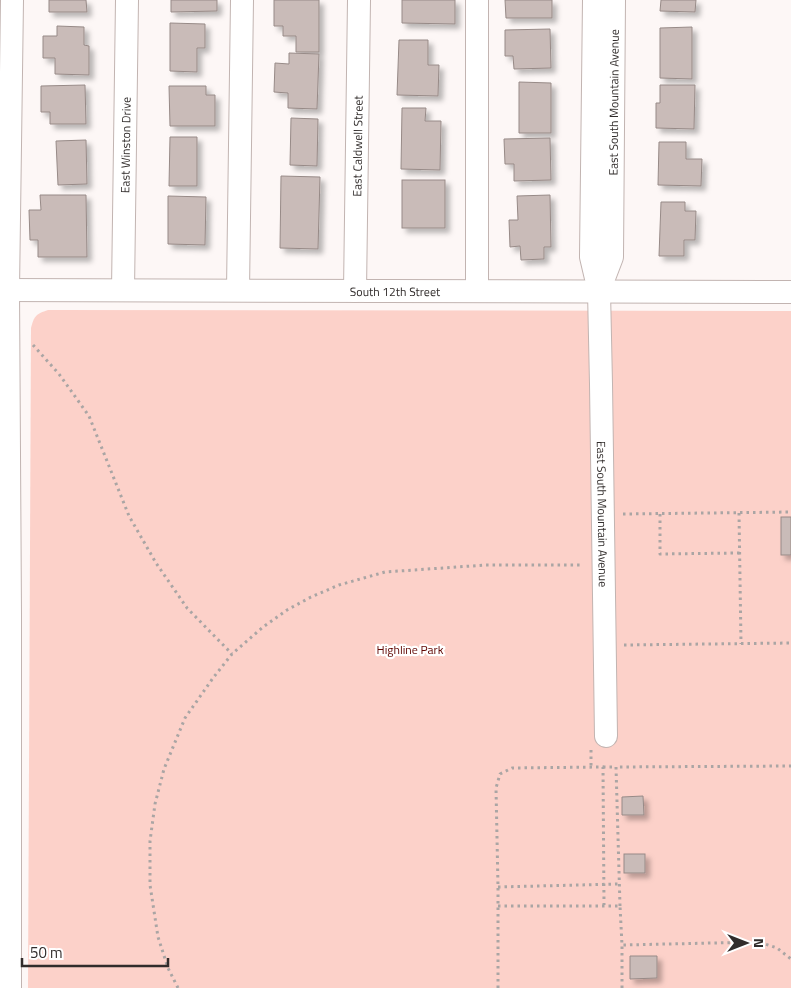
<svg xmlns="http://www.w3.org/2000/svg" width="791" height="988" font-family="'Titillium Web',sans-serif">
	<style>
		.green { fill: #fcd1c9 }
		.building { fill: #c9bbb8; stroke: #978a87; filter: url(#shadow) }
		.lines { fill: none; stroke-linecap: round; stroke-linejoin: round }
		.minor-casing { stroke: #c2b4b1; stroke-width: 24 }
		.path { stroke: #aaa5a4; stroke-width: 3; stroke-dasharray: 2.5 4; stroke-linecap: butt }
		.minor { stroke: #fff; stroke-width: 22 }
		.labels { text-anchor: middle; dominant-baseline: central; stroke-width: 4.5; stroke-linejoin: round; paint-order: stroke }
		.street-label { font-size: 12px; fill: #312c2b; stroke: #fff }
		.park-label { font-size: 12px; fill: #5f0500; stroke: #fff }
	</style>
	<defs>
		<filter id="shadow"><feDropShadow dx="4.5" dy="4.5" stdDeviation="2.5" flood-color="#0004"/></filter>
	</defs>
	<rect width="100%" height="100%" fill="#fdf7f6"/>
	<path class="green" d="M48 310 791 311V988H28L31 328C34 316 36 314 48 310Z"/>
	<g class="building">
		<path d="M49 0H86L87 12H49Z"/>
		<path d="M171 0H217V11L171 12Z"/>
		<path d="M274 0H319V52H296V36H283V26H274Z"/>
		<path d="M402 0H455V24L402 23Z"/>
		<path d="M505 0H552V18H506Z"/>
		<path d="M661 0H696L695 12 660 11Z"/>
		<path d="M170 23 205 24V48H197V72L170 71Z"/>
		<path d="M57 26 84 27V45L89 46V75L55 74V58H43V36H57Z"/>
		<path d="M692 27V79L660 78V28Z"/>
		<path d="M550 29 551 68 514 69 513 56H505V30Z"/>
		<path d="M399 40H428V65H439L438 96 397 95Z"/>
		<path d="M289 53 319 54 317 109 288 108V93L274 92 275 63 289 64Z"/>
		<path d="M519 82 551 83V133H519Z"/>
		<path d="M85 85 86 124H50V112H41V86Z"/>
		<path d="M660 85H695L694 129 656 128V103H660Z"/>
		<path d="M169 86H206V95H215V126H170Z"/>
		<path d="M402 108H426L425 121H441L440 170 401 169Z"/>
		<path d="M291 118 318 119 317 166 290 165Z"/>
		<path d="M170 137H197V186H169Z"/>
		<path d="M550 138 551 180 514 181V164H505L504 139Z"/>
		<path d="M86 140 87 184 58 185 56 141Z"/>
		<path d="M659 142H686V159H702L701 186 658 185Z"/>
		<path d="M281 176 320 177 318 249 280 248Z"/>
		<rect x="402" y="180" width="43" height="48"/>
		<path d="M40 195H86L87 257H38V240H30L29 210H41Z"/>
		<path d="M550 195 551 247H544V259L521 260 520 246 510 247 509 220H518L517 196Z"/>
		<path d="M168 196 206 197 205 245 168 244Z"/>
		<path d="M661 202H685V211H696L695 240H684V256H659Z"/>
		<rect x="781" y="517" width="10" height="38"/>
		<path d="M643 796 644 815H622V797Z"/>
		<rect x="624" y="854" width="21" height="19"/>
		<path d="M630 956H657V978L630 979Z"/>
	</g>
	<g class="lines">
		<defs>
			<g id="minor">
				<path d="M477 0V291"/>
				<path id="s1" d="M594 0 591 257 599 291 601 384 606 736"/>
				<path id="s2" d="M0 290 791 292"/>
				<path id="s3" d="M123 290 127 0"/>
				<path d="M238 290 242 0"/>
				<path id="s4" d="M355 291 359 0"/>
				<path id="s5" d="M599 291 612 257 614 0"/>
				<path d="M10 988V615L8 290 12 0"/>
			</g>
		</defs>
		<use href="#minor" class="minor-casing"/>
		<g class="path">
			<path d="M33 345 59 374 89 416 129 516 156 563 187 608 232 654"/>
			<path d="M739 513 741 644"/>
			<path d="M623 514 791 512"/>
			<path d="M660 514V554L740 553"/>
			<path d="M624 645 791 643"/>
			<path d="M591 750V767"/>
			<path d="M603 767H616"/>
			<path d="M498 887 619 884"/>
			<path d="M498 906H620L622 945 759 942 777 948 791 959"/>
			<path d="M620 906 616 767 791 766"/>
			<path d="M178 988 168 968 158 937 150 885V841L155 804 164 769 185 718 213 678 232 654 263 627 287 610 311 597 339 585 385 572 486 565H583"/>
			<path d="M498 988V887L496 788 500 774 512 768 603 767 604 905"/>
			<path d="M622 988V945"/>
		</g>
		<use href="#minor" class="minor"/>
	</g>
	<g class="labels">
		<g class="street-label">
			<text stroke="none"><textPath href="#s5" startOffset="191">East South Mountain Avenue</textPath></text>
			<text stroke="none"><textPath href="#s3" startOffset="145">East Winston Drive</textPath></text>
			<text stroke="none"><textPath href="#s4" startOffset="145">East Caldwell Street</textPath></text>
			<text stroke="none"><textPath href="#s2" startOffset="395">South 12th Street</textPath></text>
			<text stroke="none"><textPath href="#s1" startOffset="515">East South Mountain Avenue</textPath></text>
		</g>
		<g class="park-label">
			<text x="410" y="649">Highline Park</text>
		</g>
	</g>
	<g transform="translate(746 943) rotate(90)" stroke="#ffffff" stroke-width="4" paint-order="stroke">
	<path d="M0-4L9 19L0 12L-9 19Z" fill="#312c2b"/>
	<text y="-8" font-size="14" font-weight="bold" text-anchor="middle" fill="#312c2b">N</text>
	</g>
	<path d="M22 958v8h146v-8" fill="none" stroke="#312c2b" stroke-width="2.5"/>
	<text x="30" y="958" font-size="15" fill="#312c2b" stroke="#ffffff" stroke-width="4" paint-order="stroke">50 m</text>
</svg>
